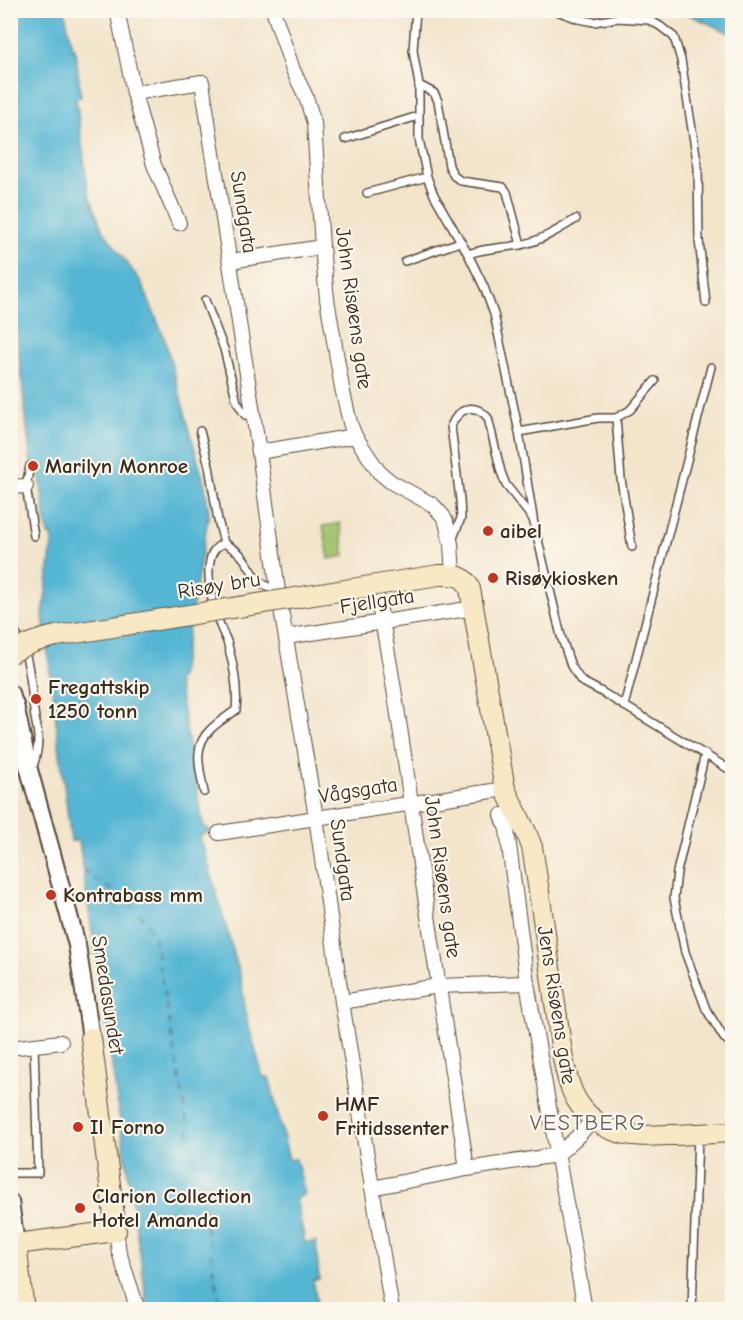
<svg xmlns="http://www.w3.org/2000/svg" width="743" height="1320" font-family="'Comic Neue',sans-serif">
	<style>
		.green { fill: #a0c26c; stroke: #6e7645; stroke-width: 1.5 }
		.water { fill: #55b6d4; stroke: #487079; stroke-width: 1.5 }
		.lines { fill: none; stroke-linecap: round; stroke-linejoin: round }
		.ferry { stroke: #445b5e; stroke-width: 1.5; stroke-dasharray: 8 6; stroke-linecap: butt }
		.service-casing { stroke: #574638; stroke-width: 10 }
		.minor-casing { stroke: #574638; stroke-width: 16 }
		.tertiary-casing { stroke: #574638; stroke-width: 20 }
		.secondary-casing { stroke: #574638; stroke-width: 22 }
		.service { stroke: #fff; stroke-width: 7 }
		.minor { stroke: #fff; stroke-width: 14 }
		.tertiary { stroke: #fff; stroke-width: 16 }
		.secondary { stroke: #f8e8c3; stroke-width: 20 }
		.secondary-bridge-casing { stroke: #574638; stroke-width: 22; stroke-linecap: butt }
		.secondary-bridge { stroke: #f8e8c3; stroke-width: 20 }
		.poi-dot { fill: #c8321e; stroke: #fbf7ec; stroke-width: 2 }
		.labels { text-anchor: middle; dominant-baseline: central; stroke-width: 4.5; stroke-linejoin: round; paint-order: stroke }
		.street-label { font-size: 21px; fill: #3b2a1e; stroke: #fbf7ec }
		.poi-label { font-size: 21px; font-weight: bold; fill: #3b2a1e; stroke: #fbf7ec; text-anchor: start }
		.neighbourhood-label { font-size: 22px; letter-spacing: 1.5px; fill: #675a63; stroke: #fbf7ec }
	</style>
	<rect width="100%" height="100%" fill="#fbf7ec"/>
	<filter id="ink" filterUnits="userSpaceOnUse"><feTurbulence type="fractalNoise" baseFrequency=".0167" numOctaves="2"/><feDisplacementMap in="SourceGraphic" scale="12" xChannelSelector="R" yChannelSelector="G"/><feConvolveMatrix kernelMatrix="1 2 1 2 8 2 1 2 1" color-interpolation-filters="sRGB"/></filter>
	<filter id="wash" filterUnits="userSpaceOnUse"><feTurbulence type="fractalNoise" baseFrequency=".008" numOctaves="4" result="noise"/><feDisplacementMap in="SourceGraphic" scale="24" xChannelSelector="R" yChannelSelector="G"/><feGaussianBlur stdDeviation="1.35" result="paint"/><feColorMatrix in="noise" values="0 0 0 0 0 0 0 0 0 0 0 0 0 0 0 0 0 1.4 0 .05"/><feComposite in="paint" operator="in"/></filter>
	<g filter="url(#wash)">
		<rect width="100%" height="100%" fill="#f3e5cc"/>
		<path class="green" d="M340 523 345 556 329 559 323 526Z"/>
		<g class="water">
			<path d="M11 11H65L72 49 75 48 81 97 76 98 88 191 102 229 141 282 164 337 205 486 209 513 180 678 177 679 203 825 211 831 200 836 240 975 247 1020 263 1077H269L289 1160 296 1159 305 1194 296 1199 305 1243 316 1242 319 1279 313 1281 318 1309H148L83 870 79 841H71L43 616 53 536 48 535 38 463H31L11 282Z"/>
			<path d="M681 11H732V34Z"/>
		</g>
		<g class="lines">
			<path class="ferry" d="M83 870 123 898 143 917 154 936 221 1310"/>
		</g>
	</g>
	<g filter="url(#ink)">
		<g class="lines">
			<defs>
				<g id="service">
					<path d="M381 10 382 12"/>
					<path d="M416 10 413 50 419 85V139L427 177 434 195 468 254 484 287 494 314 519 432 533 517"/>
					<path d="M554 10 579 19 594 22 618 18 649 20 660 26 674 37 681 60 698 167 699 240 706 303"/>
					<path d="M419 85 434 93 438 101 449 166 454 176 461 181 503 187 507 192 521 245"/>
					<path d="M345 139 418 116"/>
					<path d="M367 193 427 177"/>
					<path d="M468 254C485 248 502 248 520 245 541 241 558 230 576 219"/>
					<path d="M405 261 460 242"/>
					<path d="M205 300 224 349 237 402 245 415 253 416"/>
					<path d="M616 418 630 410 655 381"/>
					<path d="M200 431 209 466 218 520 224 543C229 546 236 550 240 554 255 571 253 583 278 591"/>
					<path d="M519 432 598 418H616L621 479 632 547"/>
					<path d="M30 466 26 486 34 536"/>
					<path d="M453 538 461 518 460 500 451 426C458 409 474 401 488 418L501 472 506 485 533 519 561 636 571 666 581 681 600 691 732 771"/>
					<path d="M10 628C30 644 31 688 34 711 35 720 38 730 38 739 38 748 36 758 33 766"/>
					<path d="M624 706 711 367"/>
					<path d="M705 754 677 872 674 898 685 952 706 1009 724 1038 732 1044"/>
					<path d="M204 792C200 770 192 747 210 730 217 722 227 717 236 710 238 688 234 666 228 645 227 639 223 634 221 628 213 608 208 590 209 569 210 557 212 548 224 543"/>
					<path d="M10 1173H38L34 1045"/>
					<path d="M692 1310 698 1135"/>
				</g>
				<g id="minor">
					<path d="M117 10 134 93 154 165 179 223"/>
					<path d="M273 10 293 70 306 97 314 123 322 247 327 299 342 388 350 423 355 436 379 472 391 482 433 505 443 516 446 522 451 544 453 575"/>
					<path d="M134 93 202 82 259 452 278 591 316 817 342 1002 392 1310"/>
					<path d="M230 261 322 247"/>
					<path d="M259 452 355 436"/>
					<path d="M10 487 26 486"/>
					<path d="M376 591C394 676 405 764 418 851 434 957 450 1063 467 1169"/>
					<path d="M286 637 474 608"/>
					<path d="M502 815 507 830 527 983 585 1310"/>
					<path d="M219 833 505 789"/>
					<path d="M342 1002 438 986 527 983"/>
					<path d="M10 1048 61 1042"/>
					<path d="M557 1155 576 1138 594 1119"/>
					<path d="M372 1188 467 1169 557 1155"/>
					<path d="M116 1231 119 1252 138 1310"/>
				</g>
				<g id="tertiary">
					<path d="M10 693 15 705 28 766 77 945 91 1038"/>
					<path d="M10 1202 16 1244"/>
				</g>
				<g id="secondary">
					<path d="M439 575C453 575 464 574 470 589L505 789 526 832 532 847C541 901 548 956 556 1010 560 1036 563 1077 576 1099 585 1115 601 1127 618 1132 634 1137 652 1136 668 1135 690 1135 711 1133 732 1132"/>
					<path d="M24 1310 16 1244 116 1231 91 1038"/>
				</g>
			</defs>
			<use href="#service" class="service-casing"/>
			<use href="#minor" class="minor-casing"/>
			<use href="#tertiary" class="tertiary-casing"/>
			<use href="#secondary" class="secondary-casing"/>
			<use href="#service" class="service"/>
			<use href="#minor" class="minor"/>
			<use href="#tertiary" class="tertiary"/>
			<use href="#secondary" class="secondary"/>
			<defs>
				<path id="secondary-bridge" d="M10 654C25 644 39 640 56 636L439 575"/>
			</defs>
			<use href="#secondary-bridge" class="secondary-bridge-casing"/>
			<use href="#secondary-bridge" class="secondary-bridge"/>
		</g>
	</g>
	<g class="poi-dot">
		<circle cx="33" cy="466" r="6"/>
		<circle cx="488" cy="531" r="6"/>
		<circle cx="493" cy="578" r="6"/>
		<circle cx="36" cy="699" r="6"/>
		<circle cx="51" cy="895" r="6"/>
		<circle cx="323" cy="1116" r="6"/>
		<circle cx="78" cy="1127" r="6"/>
		<circle cx="80" cy="1208" r="6"/>
	</g>
	<g class="labels">
		<g class="street-label">
			<text transform="translate(244 212) rotate(81)">Sundgata</text>
			<text transform="translate(354 308) rotate(82)">John Risøens gate</text>
			<text transform="translate(219 585) rotate(-9)">Risøy bru</text>
			<text transform="translate(377 601) rotate(-9)">Fjellgata</text>
			<text transform="translate(358 790) rotate(-9)">Vågsgata</text>
			<text transform="translate(343 860) rotate(82)">Sundgata</text>
			<text transform="translate(443 877) rotate(82)">John Risøens gate</text>
			<text transform="translate(108 995) rotate(81)">Smedasundet</text>
			<text transform="translate(557 1005) rotate(81)">Jens Risøens gate</text>
		</g>
		<g class="poi-label">
			<text x="45" y="466">Marilyn Monroe</text>
			<text x="500" y="531">aibel</text>
			<text x="505" y="578">Risøykiosken</text>
			<text x="48" y="687">Fregattskip<tspan x="48" dy="24">1250 tonn</tspan></text>
			<text x="63" y="895">Kontrabass mm</text>
			<text x="335" y="1104">HMF<tspan x="335" dy="24">Fritidssenter</tspan></text>
			<text x="90" y="1127">Il Forno</text>
			<text x="92" y="1196">Clarion Collection<tspan x="92" dy="24">Hotel Amanda</tspan></text>
		</g>
		<g class="neighbourhood-label">
			<text x="588" y="1123">VESTBERG</text>
		</g>
	</g>
	<rect width="743" height="1320" fill="none" stroke="#fbf7ec" stroke-width="36"/>
</svg>
